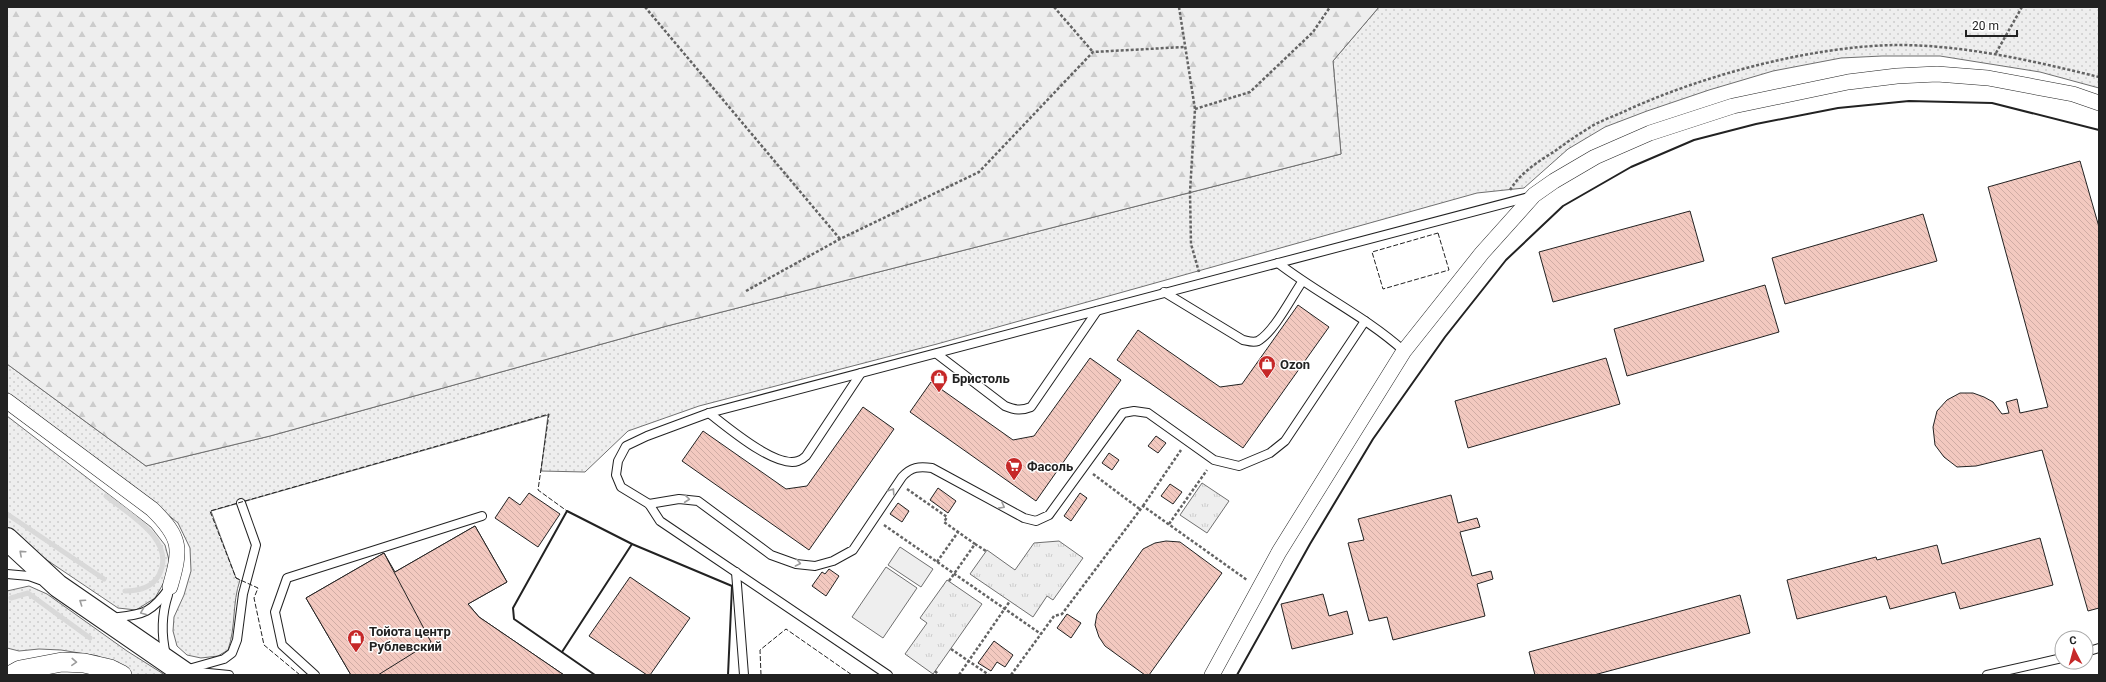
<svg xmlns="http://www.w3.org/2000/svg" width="2106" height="682" font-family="Roboto,sans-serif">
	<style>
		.grass { fill: url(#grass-dots); stroke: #6f6f6f }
		.forest { fill: url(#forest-firs); stroke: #6f6f6f }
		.park { fill: url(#park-tufts); stroke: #6f6f6f }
		.pitch { fill: #eee; stroke: #6f6f6f }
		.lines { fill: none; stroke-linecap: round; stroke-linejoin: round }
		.stream { stroke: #d9d9d9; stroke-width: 5 }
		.building { fill: url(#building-back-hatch); stroke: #222 }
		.service-casing { stroke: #222; stroke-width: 10 }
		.minor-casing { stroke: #222; stroke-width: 16 }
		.tertiary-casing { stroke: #222; stroke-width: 20 }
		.primary-casing { stroke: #222; stroke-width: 24 }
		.path { stroke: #646464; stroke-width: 2.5; stroke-dasharray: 3 2; stroke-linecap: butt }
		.service { stroke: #fff; stroke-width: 8 }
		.minor { stroke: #fff; stroke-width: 15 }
		.tertiary { stroke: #fff; stroke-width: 19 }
		.primary { stroke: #fff; stroke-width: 22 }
		.fence { stroke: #222; stroke-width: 1; stroke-dasharray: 5 2; stroke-linecap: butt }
		.wall { stroke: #222; stroke-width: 2 }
		.oneway { stroke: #9c9c9c }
		.labels { text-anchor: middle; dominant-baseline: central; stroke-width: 3; stroke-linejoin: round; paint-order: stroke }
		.poi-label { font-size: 13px; font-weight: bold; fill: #222; stroke: #fff; text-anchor: start }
	</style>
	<defs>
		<pattern id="grass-dots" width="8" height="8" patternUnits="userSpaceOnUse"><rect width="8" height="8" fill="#eee"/><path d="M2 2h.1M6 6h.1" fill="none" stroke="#ccc" stroke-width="1.8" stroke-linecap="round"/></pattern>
		<pattern id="forest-firs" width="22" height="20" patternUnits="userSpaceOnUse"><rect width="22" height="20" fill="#eee"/><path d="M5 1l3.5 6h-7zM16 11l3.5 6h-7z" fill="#ccc"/></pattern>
		<pattern id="park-tufts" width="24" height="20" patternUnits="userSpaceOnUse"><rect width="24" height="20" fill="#eee"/><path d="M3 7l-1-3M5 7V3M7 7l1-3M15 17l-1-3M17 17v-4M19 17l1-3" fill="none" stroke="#ccc"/></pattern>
		<pattern id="building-back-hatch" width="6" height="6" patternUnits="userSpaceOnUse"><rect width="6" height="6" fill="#f3c9c0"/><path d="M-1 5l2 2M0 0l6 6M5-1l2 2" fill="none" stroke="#d0aca5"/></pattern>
	</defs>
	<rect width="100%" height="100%" fill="#fff"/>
	<g class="grass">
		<path d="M1379 7H2099V88L2040 72 1940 56H1882L1841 58 1773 71 1709 90 1647 111 1605 127 1568 149 1524 188 1477 193 937 344 699 406 628 431 585 472 541 471 548 415 211 511 236 578 240 580C232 603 236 627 228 650L218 656 201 658 187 655 177 646 173 631 174 617 184 595 191 571 190 548 178 523 150 500 7 392V364L146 466 270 436 667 326 1341 154 1333 61Z"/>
		<path d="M7 416 151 527 165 545 169 560 167 577 155 598 136 610 118 608 29 548 7 529Z"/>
		<path d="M29 586 47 594 127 651 165 675H132L98 656 61 650 39 649 19 651 7 648V591Z"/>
	</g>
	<path class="forest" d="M7 7H1379L1333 61 1341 154 667 326 270 436 146 466 7 364Z"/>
	<g class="park">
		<path d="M1202 483 1229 501 1207 533 1180 515Z"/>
		<path d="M1059 541 1083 558 1053 600 1047 596 1033 617 970 574 987 550 1015 570 1034 543Z"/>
		<path d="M947 580 982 604 933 674 905 654 927 623 920 618Z"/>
	</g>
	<g class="pitch">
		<path d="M900 547 933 569 921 587 888 565Z"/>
		<path d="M886 567 917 588 883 638 852 617Z"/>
	</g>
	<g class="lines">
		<g class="stream">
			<path d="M106 496C128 514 177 540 159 575 152 588 137 591 125 591"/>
			<path d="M7 514 104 579"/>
			<path d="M11 598 28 593 90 638"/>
		</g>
	</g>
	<g class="building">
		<path d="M2080 161 2099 227V608L2088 611 2042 450 1976 466 1957 467 1944 457 1935 445 1933 427 1937 411 1947 400 1960 393H1973L1984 397 1993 402 2002 414 2009 413 2006 402 2017 399 2020 413 2048 407 1988 187Z"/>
		<path d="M1690 211 1704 261 1553 302 1539 252Z"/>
		<path d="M1923 214 1937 261 1785 304 1772 258Z"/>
		<path d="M1765 285 1779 332 1627 376 1614 329Z"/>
		<path d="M1298 305 1329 327 1243 448 1117 360 1138 330 1220 387 1242 384Z"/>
		<path d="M1090 358 1121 380 1036 501 910 412 931 382 1013 440 1034 436Z"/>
		<path d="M1606 358 1620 404 1468 448 1455 401Z"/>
		<path d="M863 407 894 429 809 550 682 461 703 431 786 489 807 486Z"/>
		<path d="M1156 436 1166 443 1158 453 1148 446Z"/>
		<path d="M1109 453 1119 460 1112 470 1102 463Z"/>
		<path d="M1170 484 1182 492 1173 504 1161 496Z"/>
		<path d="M938 488 956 501 948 513 930 500Z"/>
		<path d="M529 493 560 514 538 547 495 518 509 497 520 505Z"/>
		<path d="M1080 493 1087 498 1071 521 1064 516Z"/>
		<path d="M1451 495 1458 523 1477 518 1480 527 1460 532 1472 576 1491 571 1493 579 1477 584 1485 616 1393 640 1387 617 1369 621 1348 543 1364 540 1358 519Z"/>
		<path d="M898 503 909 511 902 522 890 514Z"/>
		<path d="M475 526 507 582 468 604 479 617 564 675H378L431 642 395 572Z"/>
		<path d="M475 526 507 582 468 604 479 617 564 675H351L306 598 384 553 395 572Z"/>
		<path d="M2040 538 2053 585 1960 609 1955 592 1890 609 1886 596 1797 619 1787 580 1876 557 1877 560 1937 545 1942 564Z"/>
		<path d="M1166 541 1180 542 1222 573 1149 675H1145L1105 646 1099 637 1095 625 1097 614 1143 549 1155 543Z"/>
		<path d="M384 553 431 642 378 675H351L306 598Z"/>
		<path d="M829 569 839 576 826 596 812 586 822 572 825 574Z"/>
		<path d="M630 577 690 618 650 675H647L589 636Z"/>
		<path d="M1323 594 1329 616 1347 611 1353 634 1292 649 1281 604Z"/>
		<path d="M1740 595 1750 633 1594 675H1535L1529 652Z"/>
		<path d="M1067 614 1081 623 1071 638 1057 628Z"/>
		<path d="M994 641 1013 655 1005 667 997 662 991 671 978 663Z"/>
	</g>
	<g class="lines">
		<defs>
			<g id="service">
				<path d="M1278 263C1318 294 1365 316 1404 351"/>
				<path d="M1164 292 1243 340C1248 341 1253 343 1258 341 1274 332 1291 298 1302 282"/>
				<path d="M937 354 1005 406C1015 410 1021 411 1031 407L1097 311"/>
				<path d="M709 413C726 426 776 469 798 461 801 460 804 458 806 456L861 373"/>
				<path d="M649 504 679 499 698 501 771 555 796 564 815 566 833 561 853 550 902 477C911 467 919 466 932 468L1024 518 1036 521 1049 515 1123 413 1134 411 1148 413 1214 460 1239 466 1270 453 1285 441 1365 321"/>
				<path d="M736 572 744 675"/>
				<path d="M7 574 29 576 40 580"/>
				<path d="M111 618C143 614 150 615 170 587"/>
				<path d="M2086 652 2099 648"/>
				<path d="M166 655C161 634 161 616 168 595"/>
				<path d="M185 670 224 659 232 653 237 640 243 594 256 545 241 503"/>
				<path d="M188 671 229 675"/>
				<path d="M315 675 282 645 275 612 287 578 482 516"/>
				<path d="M888 675 660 521 649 504 621 487 616 475 618 461 626 446 647 436 709 413 1529 197"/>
				<path d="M1987 675 2062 658"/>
			</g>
			<g id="minor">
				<path d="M7 401 152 509C182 538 181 549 170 587"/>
				<path d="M1212 675 1279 552 1404 351 1482 253 1534 195 1554 181 1595 157 1650 133 1733 106 1848 82 1897 76 1937 74 1988 78 2073 94 2099 103"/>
			</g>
			<path id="tertiary" d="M11 675 20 670 62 662 84 663 110 669 122 675"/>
			<path id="primary" d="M7 539 58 586 187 675"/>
		</defs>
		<use href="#service" class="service-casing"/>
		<use href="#minor" class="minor-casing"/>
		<use href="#tertiary" class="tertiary-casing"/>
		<use href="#primary" class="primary-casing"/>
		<g class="path">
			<path d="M645 7 840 239"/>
			<path d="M1054 7 1093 52"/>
			<path d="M1179 7 1195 109 1190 192 1191 244 1199 272"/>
			<path d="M1996 53 2022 7"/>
			<path d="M1195 109 1250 92 1313 32 1330 7"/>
			<path d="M1510 190C1520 173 1539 161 1555 151 1566 143 1577 135 1589 128 1599 121 1612 117 1623 112 1700 76 1811 46 1897 45 1966 45 2033 61 2099 77"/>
			<path d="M746 291 840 239 979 172 1093 52 1184 47"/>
			<path d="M1093 474 1141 510"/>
			<path d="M907 489 947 517 944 522 975 544"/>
			<path d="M1143 506 1181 450"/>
			<path d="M1169 524 1207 470"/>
			<path d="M884 525 1041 634"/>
			<path d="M937 562 958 532"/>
			<path d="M949 581 975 544 986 551"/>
			<path d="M951 649 989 675"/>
			<path d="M935 671 939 675"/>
			<path d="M959 675 1010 601"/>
			<path d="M1011 675 1054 616 1062 614 1143 506 1247 580"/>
		</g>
		<use href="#service" class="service"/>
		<use href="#minor" class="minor"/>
		<use href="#tertiary" class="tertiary"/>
		<use href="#primary" class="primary"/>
		<g class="fence">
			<path d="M1438 233 1449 270 1383 289 1372 252Z"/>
			<path d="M300 675 264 645 254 598 258 588 236 578 210 511 549 414 538 490 567 511"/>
			<path d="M761 675 760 650 786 629 852 675"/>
		</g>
		<g class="wall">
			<path d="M562 652 632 544"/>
			<path d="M595 675 514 619 513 608 567 511 632 544 732 586 728 675"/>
			<path d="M1237 675 1310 544 1373 439 1445 337 1506 260 1563 206 1631 167 1694 140 1756 124 1838 108 1909 101 1992 103 2099 130"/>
		</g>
	</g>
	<defs><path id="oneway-chevron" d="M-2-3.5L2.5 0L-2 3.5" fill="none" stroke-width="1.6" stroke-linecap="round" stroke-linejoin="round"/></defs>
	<g class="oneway">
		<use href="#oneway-chevron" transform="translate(892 491) rotate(-56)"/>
		<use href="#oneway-chevron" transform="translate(687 499) rotate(6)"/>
		<use href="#oneway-chevron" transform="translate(1002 506) rotate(28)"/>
		<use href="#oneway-chevron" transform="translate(22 553) rotate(-138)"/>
		<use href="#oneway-chevron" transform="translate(798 563) rotate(11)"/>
		<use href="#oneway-chevron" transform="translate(82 602) rotate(-146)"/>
		<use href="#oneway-chevron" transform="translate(143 612) rotate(158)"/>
		<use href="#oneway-chevron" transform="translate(74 662) rotate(3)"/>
	</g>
	<defs>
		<symbol id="shop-pin" viewBox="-11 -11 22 30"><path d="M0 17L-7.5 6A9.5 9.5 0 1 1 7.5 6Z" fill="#c62828" stroke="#fff"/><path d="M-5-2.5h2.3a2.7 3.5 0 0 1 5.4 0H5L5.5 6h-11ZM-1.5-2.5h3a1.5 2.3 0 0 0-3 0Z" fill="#fff"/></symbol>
		<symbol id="supermarket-pin" viewBox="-11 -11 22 30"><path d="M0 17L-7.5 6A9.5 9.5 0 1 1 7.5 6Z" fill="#c62828" stroke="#fff"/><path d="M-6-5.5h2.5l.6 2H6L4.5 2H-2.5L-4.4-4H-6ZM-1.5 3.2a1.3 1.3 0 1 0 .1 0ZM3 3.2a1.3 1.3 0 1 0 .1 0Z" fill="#fff"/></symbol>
	</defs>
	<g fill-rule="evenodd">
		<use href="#shop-pin" x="1257" y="354" width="20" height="27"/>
		<use href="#shop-pin" x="929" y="368" width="20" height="27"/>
		<use href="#supermarket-pin" x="1004" y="456" width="20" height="27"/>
		<use href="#shop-pin" x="346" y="628" width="20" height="27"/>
	</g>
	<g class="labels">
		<g class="poi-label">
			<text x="1280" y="364">Ozon</text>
			<text x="952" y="378">Бристоль</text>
			<text x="1027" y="466">Фасоль</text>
			<text x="369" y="631">Тойота центр<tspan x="369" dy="15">Рублевский</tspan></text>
		</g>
	</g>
	<rect width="2106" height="682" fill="none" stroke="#222222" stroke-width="16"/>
	<g transform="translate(2074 650) rotate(354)"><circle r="19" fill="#ffffff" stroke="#a7a7a7"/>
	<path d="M0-3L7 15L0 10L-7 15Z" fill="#c62828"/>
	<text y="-6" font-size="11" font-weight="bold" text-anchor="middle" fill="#222222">С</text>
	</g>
	<path d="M1966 30v6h51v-6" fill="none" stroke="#222222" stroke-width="2"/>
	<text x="1972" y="30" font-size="12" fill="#222222" stroke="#ffffff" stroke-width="3" paint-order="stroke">20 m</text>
</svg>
